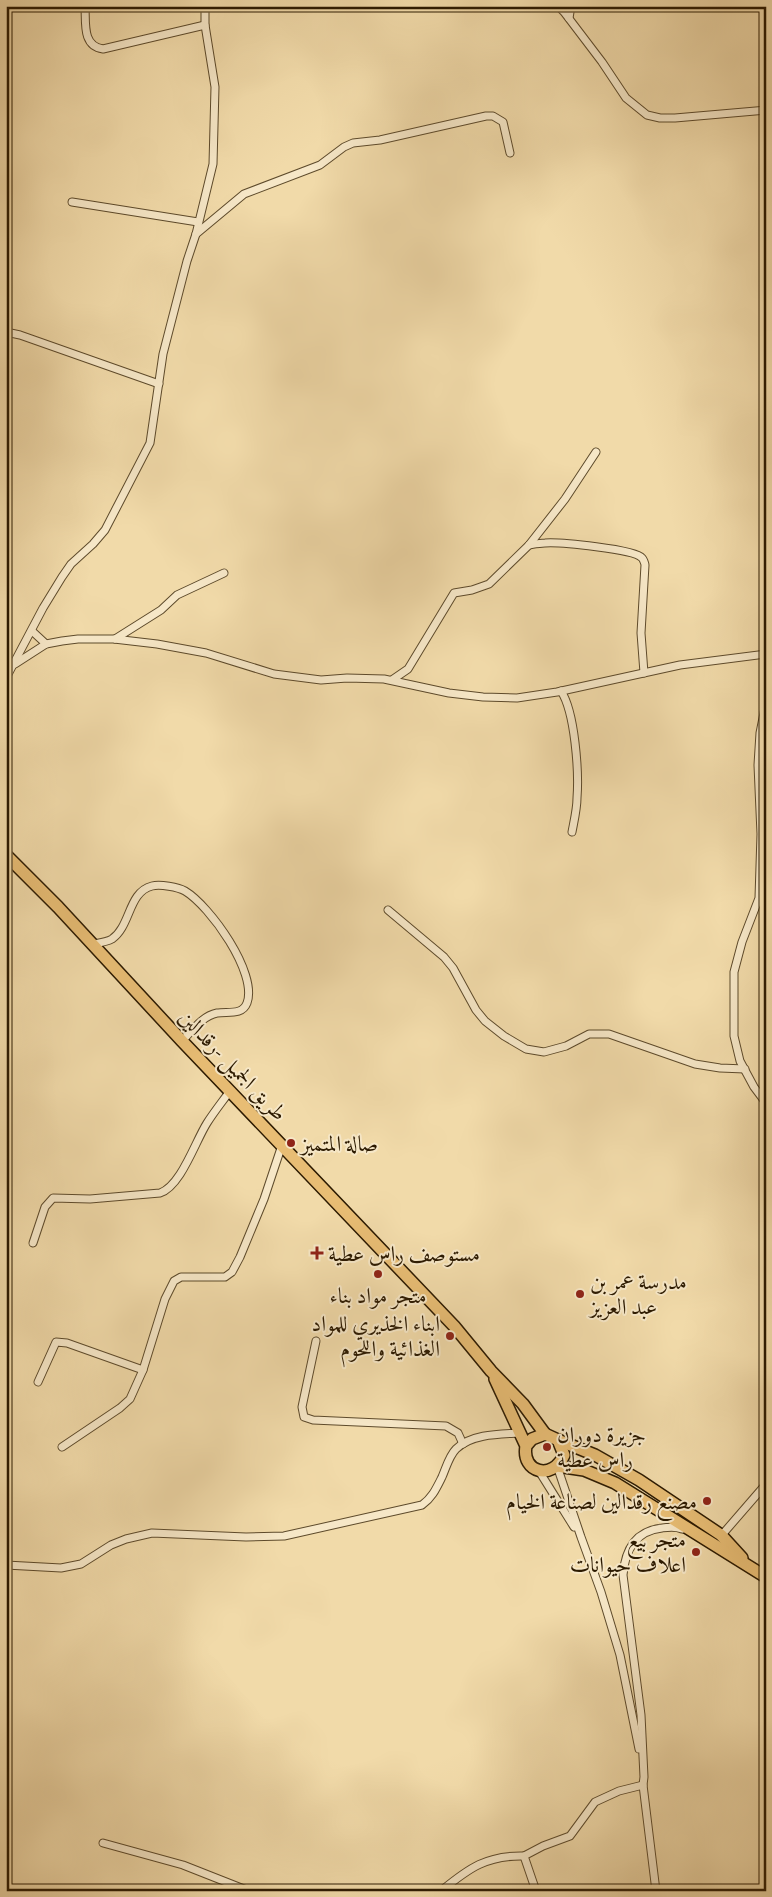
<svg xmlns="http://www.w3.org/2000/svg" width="772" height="1897" font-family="'EB Garamond',Amiri,serif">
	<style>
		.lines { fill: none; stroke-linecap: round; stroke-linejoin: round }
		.street-casing { stroke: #5d4a2b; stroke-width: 9 }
		.primary-casing { stroke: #2c1a01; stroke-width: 14 }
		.street { stroke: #f6e7c7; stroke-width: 7 }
		.primary { stroke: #e8bd74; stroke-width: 11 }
		.poi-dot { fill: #8f2418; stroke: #f6e7c7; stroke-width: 2 }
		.labels { text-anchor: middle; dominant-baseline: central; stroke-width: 4; stroke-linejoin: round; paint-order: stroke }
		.street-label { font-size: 22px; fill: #2c1a01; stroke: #f6e7c7 }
		.poi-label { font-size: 22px; fill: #2c1a01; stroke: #f6e7c7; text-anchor: start }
	</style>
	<rect width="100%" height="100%" fill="#f1daa9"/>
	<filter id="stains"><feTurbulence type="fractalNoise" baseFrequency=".004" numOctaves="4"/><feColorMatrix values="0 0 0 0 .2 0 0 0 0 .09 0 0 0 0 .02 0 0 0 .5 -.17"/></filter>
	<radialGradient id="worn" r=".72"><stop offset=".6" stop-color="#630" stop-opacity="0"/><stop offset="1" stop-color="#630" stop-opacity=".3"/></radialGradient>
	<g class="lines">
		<defs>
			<g id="street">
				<path d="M85 6C86 23 82 46 103 49L205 25"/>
				<path d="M558 6 564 12 602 62 626 98 647 115 660 118H675L766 110"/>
				<path d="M569 18 571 6"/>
				<path d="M72 202 198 222"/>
				<path d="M196 234 244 194 320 165 344 147 353 143 380 140 486 116H493L503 122 510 153"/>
				<path d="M6 332 20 335 159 384"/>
				<path d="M529 545C535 544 540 543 545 543 559 542 635 549 642 558 643 558 645 564 645 565L641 633 644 673"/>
				<path d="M32 631 46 644"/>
				<path d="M115 639 161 610 177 595 224 573"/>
				<path d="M15 664 46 644 62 641 78 639H114L157 644 206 653 274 674 321 680 347 678 384 679 449 693 483 697 517 698 557 692 680 665 766 654"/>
				<path d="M6 678 43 608 62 577 71 564 93 544 105 530 150 443 163 354 187 261 196 234 213 164 215 87 205 25V6"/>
				<path d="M392 680 408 669 454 593 472 590 489 584 529 545 565 499 596 452"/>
				<path d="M561 691C575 712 579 772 577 798 577 809 574 821 572 832"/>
				<path d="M766 703 760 733 758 765 761 834 759 898 742 942 734 972V1036L740 1061 754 1087 766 1103"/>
				<path d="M388 910 444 957 453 968 476 1010 485 1021 504 1036 526 1049 544 1052 566 1046 589 1034H609L695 1064 720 1068 745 1069"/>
				<path d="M93 944C99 943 107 942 112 939 131 926 128 892 152 886 160 884 178 887 185 891 210 906 258 973 247 1003 242 1016 227 1011 217 1013 202 1016 192 1031 182 1041"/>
				<path d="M33 1243 45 1207 53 1198 90 1199 160 1193C181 1186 195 1142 207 1123 214 1112 222 1102 230 1091"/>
				<path d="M316 1341 302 1407 304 1417 313 1420 446 1426 458 1433 463 1444"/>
				<path d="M38 1382 56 1342 67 1343 143 1370"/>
				<path d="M62 1447 120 1408 130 1399 143 1370 165 1299 174 1281 181 1277H225L232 1272 240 1257 264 1199 282 1145"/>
				<path d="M557 1466 581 1537 601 1592 620 1655 639 1749"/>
				<path d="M539 1471 574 1527"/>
				<path d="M721 1536 766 1484"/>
				<path d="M6 1565 61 1568 81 1564 111 1545 126 1539 152 1533 246 1537 284 1536 422 1505C432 1498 436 1489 442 1477 446 1468 449 1456 456 1449 471 1434 499 1434 520 1433"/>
				<path d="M103 1843 183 1865 249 1891"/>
				<path d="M441 1891C469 1868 487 1855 524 1856"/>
				<path d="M536 1891 524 1856 543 1846 570 1836 595 1802 619 1791 643 1785"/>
				<path d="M656 1891 643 1785 644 1777 641 1715 623 1575C625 1550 635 1531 662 1528 669 1527 675 1526 682 1529"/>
			</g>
			<g id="primary">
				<path d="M6 855 58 907 182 1041 454 1326 491 1371 523 1404 545 1434"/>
				<path d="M495 1379 526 1446C521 1473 553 1481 564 1455L558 1440 545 1434 532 1439 526 1446"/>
				<path d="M558 1440 595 1455 639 1480 721 1535 742 1558"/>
				<path d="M557 1466 584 1470 615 1483 766 1577"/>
			</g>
		</defs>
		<use href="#street" class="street-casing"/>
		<use href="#primary" class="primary-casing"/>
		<use href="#street" class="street"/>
		<use href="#primary" class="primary"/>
	</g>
	<g class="poi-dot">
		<circle cx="291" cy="1143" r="5"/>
		<path d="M314.5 1245.5h5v5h5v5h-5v5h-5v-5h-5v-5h5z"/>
		<circle cx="378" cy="1274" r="5"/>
		<circle cx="580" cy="1294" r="5"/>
		<circle cx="450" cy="1336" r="5"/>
		<circle cx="547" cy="1447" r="5"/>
		<circle cx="707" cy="1501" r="5"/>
		<circle cx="696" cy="1552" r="5"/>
	</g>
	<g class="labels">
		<g class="street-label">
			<text transform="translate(233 1065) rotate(46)">طريق الجميل -رقدالين</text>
		</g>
		<g class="poi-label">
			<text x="301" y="1143">صالة المتميز</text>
			<text x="328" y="1253">مستوصف راس عطية</text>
			<text x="590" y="1281">مدرسة عمر بن<tspan x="590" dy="25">عبد العزيز</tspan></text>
			<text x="378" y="1295" text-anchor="middle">متجر مواد بناء</text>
			<text x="440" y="1323" text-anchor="end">ابناء الخذيري للمواد<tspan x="440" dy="25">الغذائية واللحوم</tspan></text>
			<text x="557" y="1434">جزيرة دوران<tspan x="557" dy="25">راس عطية</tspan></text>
			<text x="697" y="1501" text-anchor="end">مصنع رقدالين لصناعة الخيام</text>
			<text x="686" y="1539" text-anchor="end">متجر بيع<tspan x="686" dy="25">اعلاف حيوانات</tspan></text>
		</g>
	</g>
	<rect width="772" height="1897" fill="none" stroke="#f1daa9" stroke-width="25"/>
	<rect x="8" y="8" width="757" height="1882" fill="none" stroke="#2c1a01" stroke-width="2.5"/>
	<rect x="12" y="12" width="747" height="1872" fill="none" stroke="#2c1a01"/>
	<rect width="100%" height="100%" filter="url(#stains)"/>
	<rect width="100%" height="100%" fill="url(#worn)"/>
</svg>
